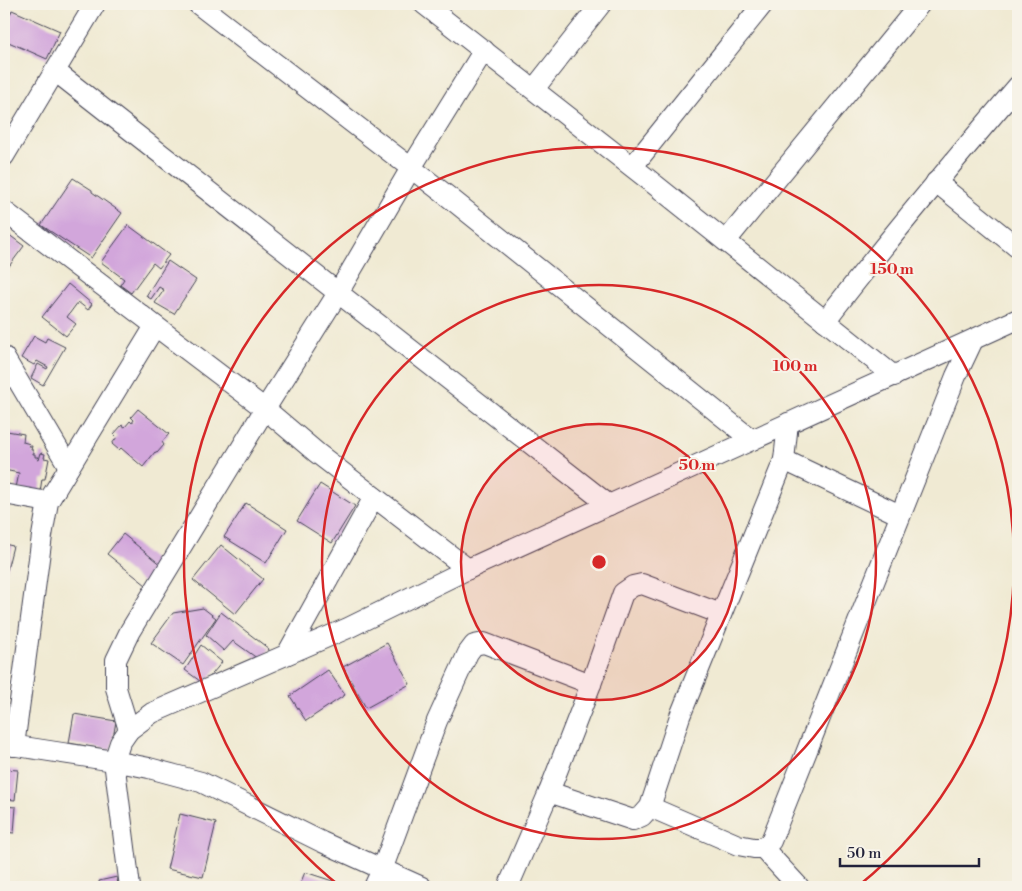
<svg xmlns="http://www.w3.org/2000/svg" width="1022" height="891" font-family="'Libre Bodoni',serif">
	<style>
		.building { fill: #d2a6db }
		.lines { fill: none; stroke-linecap: round; stroke-linejoin: round }
		.street-casing { stroke: #414052; stroke-width: 22 }
		.street { stroke: #fff; stroke-width: 20 }
		.ring { fill: none; stroke: #d62828; stroke-width: 2.5 }
		.centre { fill: #d62828; stroke: #f7f3e8; stroke-width: 2.5 }
		.ring-label { font-size: 15px; text-anchor: middle; font-weight: bold; fill: #d62828; stroke: #f7f3e8; stroke-width: 4; stroke-linejoin: round; paint-order: stroke }
	</style>
	<rect width="100%" height="100%" fill="#f7f3e8"/>
	<filter id="ink" filterUnits="userSpaceOnUse"><feTurbulence type="fractalNoise" baseFrequency=".02" numOctaves="2"/><feDisplacementMap in="SourceGraphic" scale="10" xChannelSelector="R" yChannelSelector="G"/><feConvolveMatrix kernelMatrix="1 2 1 2 8 2 1 2 1" color-interpolation-filters="sRGB"/></filter>
	<filter id="wash" filterUnits="userSpaceOnUse"><feTurbulence type="fractalNoise" baseFrequency=".0096" numOctaves="4" result="noise"/><feDisplacementMap in="SourceGraphic" scale="20" xChannelSelector="R" yChannelSelector="G"/><feGaussianBlur stdDeviation="1.12" result="paint"/><feColorMatrix in="noise" values="0 0 0 0 0 0 0 0 0 0 0 0 0 0 0 0 0 1.4 0 .05"/><feComposite in="paint" operator="in"/></filter>
	<g filter="url(#wash)">
		<rect width="100%" height="100%" fill="#f0ead3"/>
		<g id="blocks">
			<g class="building">
				<path d="M12 10 60 31 47 59 4 40V28Z"/>
				<path d="M73 178 92 190V192L122 213 91 258 41 225Z"/>
				<path d="M128 225 169 255 159 268 153 263 131 293 120 285 124 279 101 262Z"/>
				<path d="M4 231 24 246 4 273Z"/>
				<path d="M168 261 196 280 174 314 155 303 164 290 159 287 151 299 146 296Z"/>
				<path d="M68 284 92 304 88 310 78 302 67 317 76 324 66 336 42 317Z"/>
				<path d="M34 336 45 342 47 338 65 347 43 385 31 378 38 364 47 369 48 367 37 361 34 365 21 358Z"/>
				<path d="M138 409 169 434 162 442 164 445 157 453 155 452 143 467 121 448 119 450 112 444 117 437 114 434 122 425 125 427 130 421 132 423 134 420 131 417Z"/>
				<path d="M7 431 24 434 23 442 30 444 29 446H32L31 450H33V454H35V457H38L37 459 39 460 41 453 45 454 44 458 49 459 45 479H42L40 492 16 488 19 473 4 470V447Z"/>
				<path d="M320 484 355 506 332 543 297 521Z"/>
				<path d="M246 503 287 529 266 563 224 537Z"/>
				<path d="M123 534 162 566 146 585 107 554Z"/>
				<path d="M4 544 13 546 7 570H4Z"/>
				<path d="M221 545 263 579 235 614 193 580Z"/>
				<path d="M203 608 216 618 183 665 151 643 173 613Z"/>
				<path d="M221 612 269 649 261 661 233 641 224 651 206 635Z"/>
				<path d="M387 643 410 684 366 708 343 667Z"/>
				<path d="M201 645 222 662 204 684 185 670Z"/>
				<path d="M328 670 345 695 306 721 290 696Z"/>
				<path d="M74 714 116 721 111 750 69 743Z"/>
				<path d="M4 769 18 770 15 800 4 799Z"/>
				<path d="M4 806 16 807 14 833 4 832Z"/>
				<path d="M180 814 216 823 203 877 167 869Z"/>
				<path d="M305 872 351 887H299Z"/>
				<path d="M117 877 118 887H100L99 881Z"/>
			</g>
		</g>
	</g>
	<g filter="url(#ink)">
		<use href="#blocks" fill-opacity="0" stroke="#414052" stroke-width="1"/>
		<g class="lines">
			<defs>
				<g id="street">
					<path d="M198 4 450 198 752 440"/>
					<path d="M424 4 649 180 894 376"/>
					<path d="M55 71 609 505"/>
					<path d="M534 89 601 4"/>
					<path d="M4 156 95 4"/>
					<path d="M633 166 763 4"/>
					<path d="M936 182 1018 248"/>
					<path d="M4 211 265 409 317 453 468 569"/>
					<path d="M726 241 920 4"/>
					<path d="M825 321C887 241 952 163 1018 86"/>
					<path d="M4 357 69 467"/>
					<path d="M784 460 900 515"/>
					<path d="M4 494 48 502"/>
					<path d="M287 654 374 497"/>
					<path d="M129 730 116 688V660L130 631 265 409 338 293 411 168 484 50"/>
					<path d="M4 744 114 761 149 768 201 782 322 842 422 887"/>
					<path d="M14 746 42 536 48 502 155 326"/>
					<path d="M549 792 633 820 642 816 650 807 680 716 784 460 788 423"/>
					<path d="M650 807 738 845 754 848H763L771 841 956 376 973 340"/>
					<path d="M763 848 799 887"/>
					<path d="M130 887 114 761 120 743 129 730 152 713 348 628 468 569 1018 319"/>
					<path d="M374 887 382 870 437 721 468 653 474 645 484 643 591 684"/>
					<path d="M508 887 549 792 591 684 623 593 633 586 642 584 721 614"/>
				</g>
			</defs>
			<use href="#street" class="street-casing"/>
			<use href="#street" class="street"/>
		</g>
	</g>
	<circle cx="599" cy="562" r="138" fill="#d62828" fill-opacity=".12"/>
	<g class="ring">
		<circle cx="599" cy="562" r="138"/>
		<circle cx="599" cy="562" r="277"/>
		<path d="M341 887A415 415 0 1 1 857 887"/>
	</g>
	<circle cx="599" cy="562" r="8" class="centre"/>
	<g class="ring-label">
		<text x="892" y="274">150 m</text>
		<text x="795" y="371">100 m</text>
		<text x="697" y="470">50 m</text>
	</g>
	<rect width="1022" height="891" fill="none" stroke="#f7f3e8" stroke-width="20"/>
	<path d="M840 858v8h139v-8" fill="none" stroke="#22223b" stroke-width="2.5"/>
	<text x="847" y="858" font-size="15" fill="#22223b" stroke="#f7f3e8" stroke-width="4" paint-order="stroke">50 m</text>
</svg>
